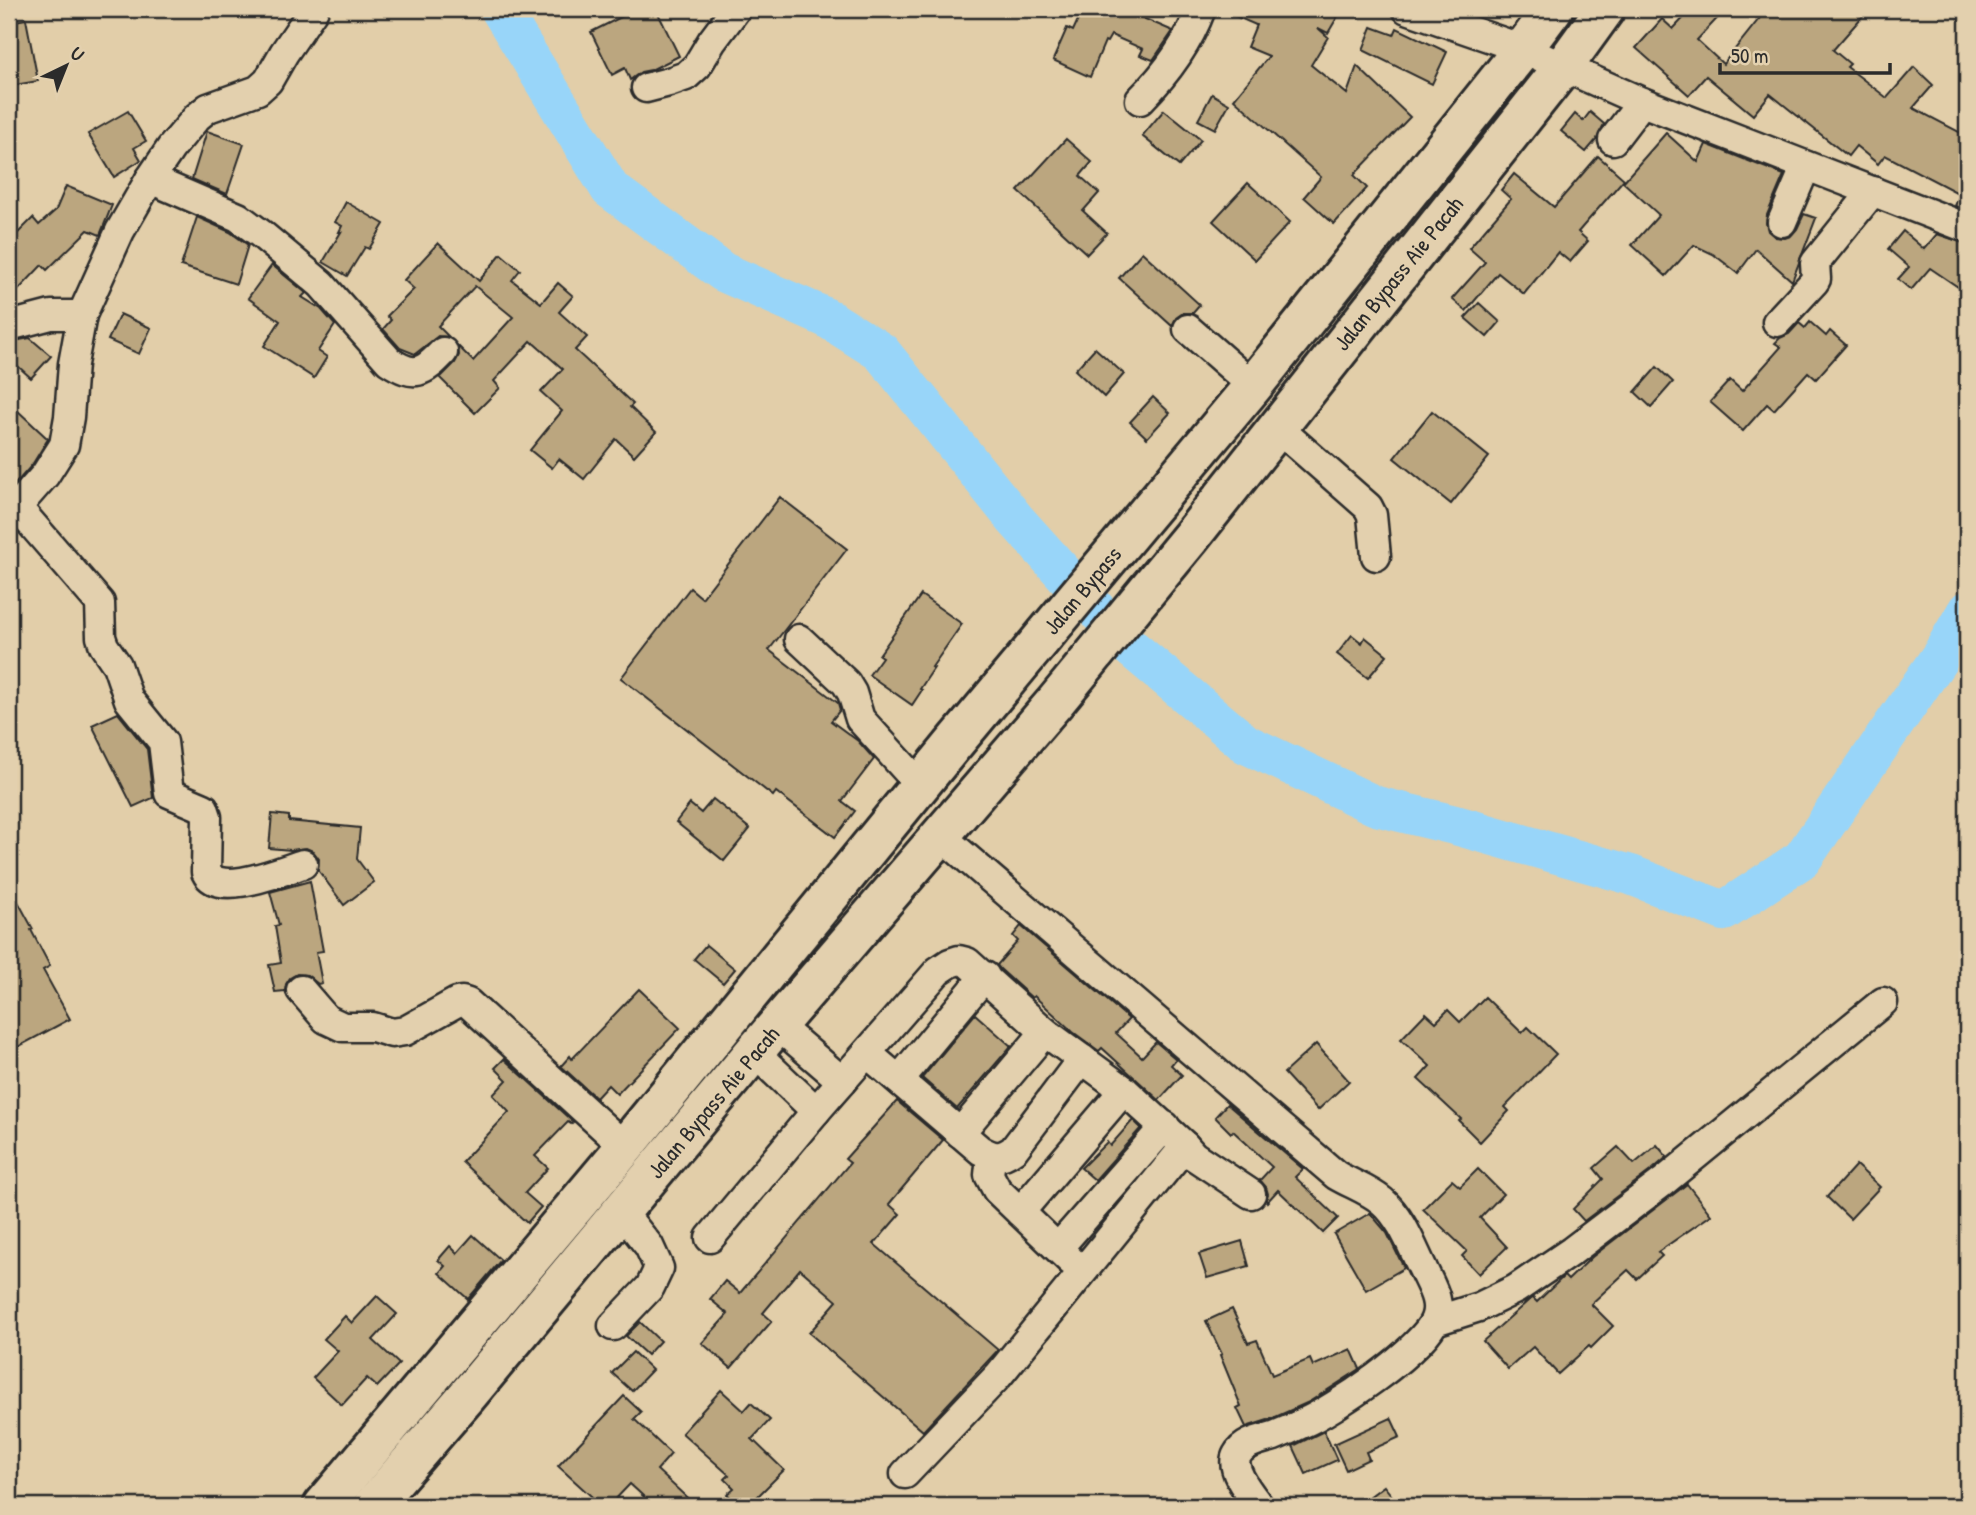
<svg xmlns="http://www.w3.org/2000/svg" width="1976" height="1515" font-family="'Patrick Hand',sans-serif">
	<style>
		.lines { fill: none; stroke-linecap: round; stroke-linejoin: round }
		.river { stroke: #98d5f9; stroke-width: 40 }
		.building { fill: #bba67f; stroke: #2b2b2b; stroke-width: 2 }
		.minor-casing { stroke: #2b2b2b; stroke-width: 33 }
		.highway-casing { stroke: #2b2b2b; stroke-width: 44 }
		.minor { stroke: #e3d0ae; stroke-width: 28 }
		.highway { stroke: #e3d0ae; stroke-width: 38 }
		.labels { text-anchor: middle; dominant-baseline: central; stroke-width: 5; stroke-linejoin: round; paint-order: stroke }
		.street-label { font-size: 23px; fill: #2b2b2b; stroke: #e3d0ae }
	</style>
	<rect width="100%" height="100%" fill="#e2cea9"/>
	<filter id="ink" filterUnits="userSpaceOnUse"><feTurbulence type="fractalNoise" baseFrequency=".0143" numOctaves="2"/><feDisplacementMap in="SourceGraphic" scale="14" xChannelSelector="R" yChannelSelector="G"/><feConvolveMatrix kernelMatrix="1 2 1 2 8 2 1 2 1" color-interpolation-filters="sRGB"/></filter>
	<g filter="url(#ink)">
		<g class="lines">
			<path class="river" d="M500 9 610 189 723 272 827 318 881 352 1015 519 1130 647 1246 744 1376 806 1459 826 1631 875 1724 911 1802 859 1942 654 1967 611"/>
		</g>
		<g class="building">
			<path d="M637 9H656L679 56 651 70 641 72 630 80 625 68 612 75 591 32Z"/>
			<path d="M1083 9H1122L1173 31 1153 60 1140 55 1143 49 1111 35 1107 42 1105 41 1090 77 1053 60 1067 28 1073 31Z"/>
			<path d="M1219 9H1326L1338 16 1328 33 1318 28 1328 37 1311 65 1347 94 1357 66 1410 117 1354 175 1367 188 1334 224 1304 197 1321 177 1234 99 1269 56 1247 47 1256 25Z"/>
			<path d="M1692 9H1726L1697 40 1723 64 1767 9H1869L1833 50 1850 64 1847 67 1887 98 1914 67 1933 85 1913 108 1967 136V210L1955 206 1960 194 1885 155 1878 164 1856 146 1848 156 1770 94 1753 115 1706 76 1689 95 1636 48 1662 19 1673 29Z"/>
			<path d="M26 19 38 81 9 86V22Z"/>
			<path d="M1372 27 1394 35 1397 28 1447 52 1432 84 1363 50Z"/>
			<path d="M1212 94 1229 104 1215 129 1198 120Z"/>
			<path d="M1164 110 1201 140 1179 166 1142 136Z"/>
			<path d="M128 111 146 141 134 148 141 160 114 177 88 134Z"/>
			<path d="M1590 112 1604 124 1597 139 1586 152 1561 131 1575 114 1583 121Z"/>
			<path d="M207 131 244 144 227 194 192 179Z"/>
			<path d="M1666 133 1698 162 1706 144 1784 175 1767 215 1766 223 1768 231 1775 237 1785 238 1791 236 1797 229 1804 214 1816 218 1792 281 1756 249 1738 273 1713 254 1694 245 1666 276 1632 245 1659 215 1623 182Z"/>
			<path d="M1066 139 1092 162 1080 176 1099 193 1083 211 1107 233 1087 254 1018 191Z"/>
			<path d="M1598 156 1624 179 1578 232 1588 241 1570 262 1558 252 1524 294 1498 273 1466 311 1452 299 1485 262 1469 248 1511 199 1501 190 1514 174 1554 207Z"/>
			<path d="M1248 183 1290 222 1255 260 1213 221Z"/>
			<path d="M66 186 112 205 100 235 88 230 47 270 42 265 9 300V242L33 218 39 225 56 210Z"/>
			<path d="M346 202 384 224 369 249 365 247 347 276 323 262 341 232H339L342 226 335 222Z"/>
			<path d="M197 217 230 232 248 245 236 284 181 266Z"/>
			<path d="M1903 231 1924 249 1937 234 1967 244V293L1930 268 1911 290 1898 279 1909 267 1888 249Z"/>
			<path d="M438 243 479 281 501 254 520 270 512 280 541 303 558 283 573 296 559 312 587 337 575 350 633 404 630 407 656 432 634 456 616 439 584 479 559 459 552 468 530 450 562 411 541 392 563 369 531 341 494 381 500 388 475 413 440 378 455 363 459 355 458 346 473 361 513 317 475 286 438 326 449 337 438 336 415 354 400 348 383 329 391 320 387 316 414 289 404 280Z"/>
			<path d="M1142 252 1200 305 1193 313H1183L1176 318 1172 326 1119 278Z"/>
			<path d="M272 265 306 293 302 297 321 309 335 325 318 351 327 357 314 378 264 346 280 321 248 298Z"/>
			<path d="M1479 303 1500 322 1487 337 1465 318Z"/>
			<path d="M120 314 151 328 139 354 108 340Z"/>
			<path d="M1810 322 1826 336 1830 331 1846 345 1816 379 1808 372 1774 410 1767 404 1743 431 1710 402 1730 380 1742 391 1781 347 1775 343 1780 338 1789 334 1799 323 1805 328Z"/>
			<path d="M30 338 51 356 31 378 9 358V342Z"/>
			<path d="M1095 348 1124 374 1104 397 1075 370Z"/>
			<path d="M1657 367 1673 382 1651 407 1635 392Z"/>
			<path d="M1153 397 1170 413 1147 438 1130 422Z"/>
			<path d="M17 410 48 439 32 465 9 491V419Z"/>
			<path d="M1432 411 1489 457 1451 504 1394 458Z"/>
			<path d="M780 497 847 549 769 650 838 703 840 710 831 721 858 741 874 759 842 801 855 811 835 837 776 792 773 796 621 678 690 588 702 598Z"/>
			<path d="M921 595 962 624 932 667 934 668 920 689 922 690 912 705 869 675 882 657 879 655Z"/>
			<path d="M1352 635 1362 643 1365 637 1387 655 1368 678 1337 654Z"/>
			<path d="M118 713 147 749 153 798 133 807 92 725Z"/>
			<path d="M713 799 750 829 724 861 676 822 690 804 701 813Z"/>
			<path d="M272 814 289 816V821L360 828 357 859 374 882 344 905 318 870 319 859 313 851 306 848 291 850 269 848Z"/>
			<path d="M310 881 323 951 316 952 322 983 318 984 307 975 297 974 290 978 286 984 285 991 275 992 269 965 281 963 275 926 279 925 270 892Z"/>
			<path d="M9 885 33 929 31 930 50 966 43 970 70 1019 14 1049 9 1039Z"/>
			<path d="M1021 926 1129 1019 1116 1033 1142 1057 1156 1042 1176 1059 1171 1065 1182 1075 1159 1100 1102 1048 1099 1051 1073 1032 1034 996 1032 998 1000 969 997 965 1018 941 1013 936Z"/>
			<path d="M706 945 735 969 723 983 694 959Z"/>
			<path d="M639 989 680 1028 617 1094 608 1085 596 1098 561 1066 570 1056 572 1059Z"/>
			<path d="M1485 997 1522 1033 1528 1027 1556 1054 1505 1107 1509 1111 1480 1142 1459 1121 1461 1119 1418 1079 1430 1066 1401 1039 1426 1013 1436 1022 1448 1010 1460 1022Z"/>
			<path d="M975 1014 1011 1046 957 1109 922 1078Z"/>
			<path d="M1316 1044 1349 1081 1318 1110 1284 1073Z"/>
			<path d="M504 1059 573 1122 571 1124 568 1122 535 1156 548 1168 525 1193 541 1207 527 1223 462 1162 509 1112 493 1095 507 1080 495 1068Z"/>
			<path d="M897 1101 943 1140 889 1204 900 1214 874 1244 998 1350 923 1431 809 1333 837 1301 800 1269 763 1313 772 1321 731 1368 702 1343 728 1314 710 1299 725 1281 740 1293 850 1163 845 1159Z"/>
			<path d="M1227 1104 1303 1169 1295 1177 1338 1218 1323 1233 1278 1190 1267 1202 1266 1200 1268 1194 1266 1187 1260 1180 1272 1167 1233 1131 1231 1133 1215 1117Z"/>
			<path d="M1133 1120 1141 1128 1095 1180 1081 1168 1107 1142 1110 1146Z"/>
			<path d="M1657 1145 1667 1157 1653 1169 1584 1221 1573 1209 1603 1179 1594 1168 1618 1147 1634 1164Z"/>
			<path d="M1856 1165 1880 1187 1850 1219 1827 1197Z"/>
			<path d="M1478 1169 1503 1194 1480 1218 1507 1247 1479 1274 1462 1256 1467 1251 1423 1209 1452 1180 1460 1187Z"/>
			<path d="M1687 1184 1711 1215 1658 1252 1662 1256 1637 1279 1628 1270 1591 1304 1613 1326 1591 1348 1589 1346 1558 1374 1533 1347 1508 1369 1483 1341 1528 1301 1533 1298 1537 1302 1564 1276 1568 1280 1592 1257Z"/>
			<path d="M1370 1213 1387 1233 1404 1268 1366 1290 1334 1234Z"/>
			<path d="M473 1235 501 1260 468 1299 439 1273 445 1266 438 1260 450 1246 457 1253Z"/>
			<path d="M1242 1241 1249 1266 1207 1278 1199 1254Z"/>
			<path d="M377 1296 397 1314 373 1340 399 1364 377 1387 367 1378 342 1405 313 1378 338 1351 324 1339 345 1316 352 1323Z"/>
			<path d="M1232 1309 1248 1343 1257 1340 1272 1375 1310 1359 1313 1366 1351 1349 1360 1369 1309 1402 1271 1419 1246 1427 1237 1408 1241 1406 1220 1355 1222 1354 1206 1321Z"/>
			<path d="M640 1322 660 1341 647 1355 626 1336Z"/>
			<path d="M633 1352 652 1370 632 1391 612 1373Z"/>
			<path d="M721 1390 744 1411 751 1403 770 1420 752 1439 784 1470 748 1506H740L727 1494 734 1488 725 1479 729 1475 682 1433Z"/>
			<path d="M624 1396 641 1412 634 1419 671 1454 657 1470 696 1506H654L630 1484 609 1506H602L558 1466Z"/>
			<path d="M1391 1418 1400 1437 1366 1452 1369 1459 1346 1470 1334 1444Z"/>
			<path d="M1324 1431 1337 1460 1306 1474 1293 1446Z"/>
			<path d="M1384 1486 1400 1506H1357Z"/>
		</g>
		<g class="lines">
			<defs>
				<g id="minor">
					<path d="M1407 9 1523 49 1642 102 1967 228"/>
					<path d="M646 88 669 82 686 76 697 66 712 41 736 9"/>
					<path d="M1140 100C1167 73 1188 44 1201 9"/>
					<path d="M1613 140 1642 102"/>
					<path d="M150 179 238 217 261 234 321 284 389 361C415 378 423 373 443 352"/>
					<path d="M1782 222 1806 166"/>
					<path d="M1777 322 1814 282 1816 279 1815 263 1873 191"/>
					<path d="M9 326 51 315H82"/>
					<path d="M1188 329 1253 386"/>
					<path d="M1277 427 1368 507 1372 515 1376 556"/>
					<path d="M17 507 100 603 101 637 104 646 117 665 129 700 163 742 169 793 204 808 207 817 206 872C218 898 283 870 303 864"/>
					<path d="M9 514 17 507 45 475 64 445 69 417 73 364 82 315 120 231 150 179 171 148 197 117 208 108 258 90 268 81 284 53 314 9"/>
					<path d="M799 639 846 683 852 693 860 719 920 785"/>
					<path d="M940 835 1336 1175C1351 1184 1369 1190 1382 1201 1402 1218 1412 1247 1423 1269 1430 1285 1442 1302 1435 1319 1425 1348 1332 1411 1303 1423 1293 1428 1284 1432 1274 1436 1261 1440 1244 1442 1237 1455 1229 1469 1251 1495 1259 1506"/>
					<path d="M301 990 326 1019 343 1027H373L392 1033 405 1031 457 1002 462 1001 468 1003 625 1147"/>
					<path d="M777 1025 842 1081"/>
					<path d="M754 1052 816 1111 938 971 950 963 959 960 967 962 1045 1032 1124 1090 1185 1146 998 1376 905 1474"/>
					<path d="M867 1053 980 1150C994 1158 1001 1159 1014 1149L1082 1059"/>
					<path d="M899 1080 985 976"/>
					<path d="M960 1133 1045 1032"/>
					<path d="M1185 1146 1194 1156 1251 1194"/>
					<path d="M991 1157 989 1175 997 1190 1071 1261"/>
					<path d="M1020 1212 1124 1090"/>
					<path d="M710 1238 816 1111"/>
					<path d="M1058 1248 1165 1126"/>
					<path d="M1435 1321 1479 1307 1516 1289 1572 1251 1663 1182 1883 1002"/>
					<path d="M613 1326 650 1287 659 1268 649 1246 621 1211"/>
				</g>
				<g id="highway">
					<path d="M323 1506 625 1147 952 746 1253 386 1523 49 1553 9"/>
					<path d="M372 1506 467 1396 754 1052 1056 701 1191 537 1563 67 1605 9"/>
				</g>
			</defs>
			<use href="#minor" class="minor-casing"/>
			<use href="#highway" class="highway-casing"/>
			<use href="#minor" class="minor"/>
			<use href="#highway" class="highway"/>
		</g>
	</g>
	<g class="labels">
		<g class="street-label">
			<text transform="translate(1398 273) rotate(-51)">Jalan Bypass Aie Pacah</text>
			<text transform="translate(1082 590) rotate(-50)">Jalan Bypass</text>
			<text transform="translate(713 1102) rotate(-50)">Jalan Bypass Aie Pacah</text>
		</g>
	</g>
	<rect width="1976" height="1515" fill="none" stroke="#e3d0ae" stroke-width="35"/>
	<rect x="18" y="18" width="1941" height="1480" fill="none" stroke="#2b2b2b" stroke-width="2.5" filter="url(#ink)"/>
	<g transform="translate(66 66) rotate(43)" stroke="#e3d0ae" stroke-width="5" paint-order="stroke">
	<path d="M0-5L12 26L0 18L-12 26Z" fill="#2b2b2b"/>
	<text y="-10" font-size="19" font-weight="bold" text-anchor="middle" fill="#2b2b2b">U</text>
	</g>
	<path d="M1720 63v10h170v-10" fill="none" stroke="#2b2b2b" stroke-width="3.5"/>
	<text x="1731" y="63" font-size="21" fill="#2b2b2b" stroke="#e3d0ae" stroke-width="5" paint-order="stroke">50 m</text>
</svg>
